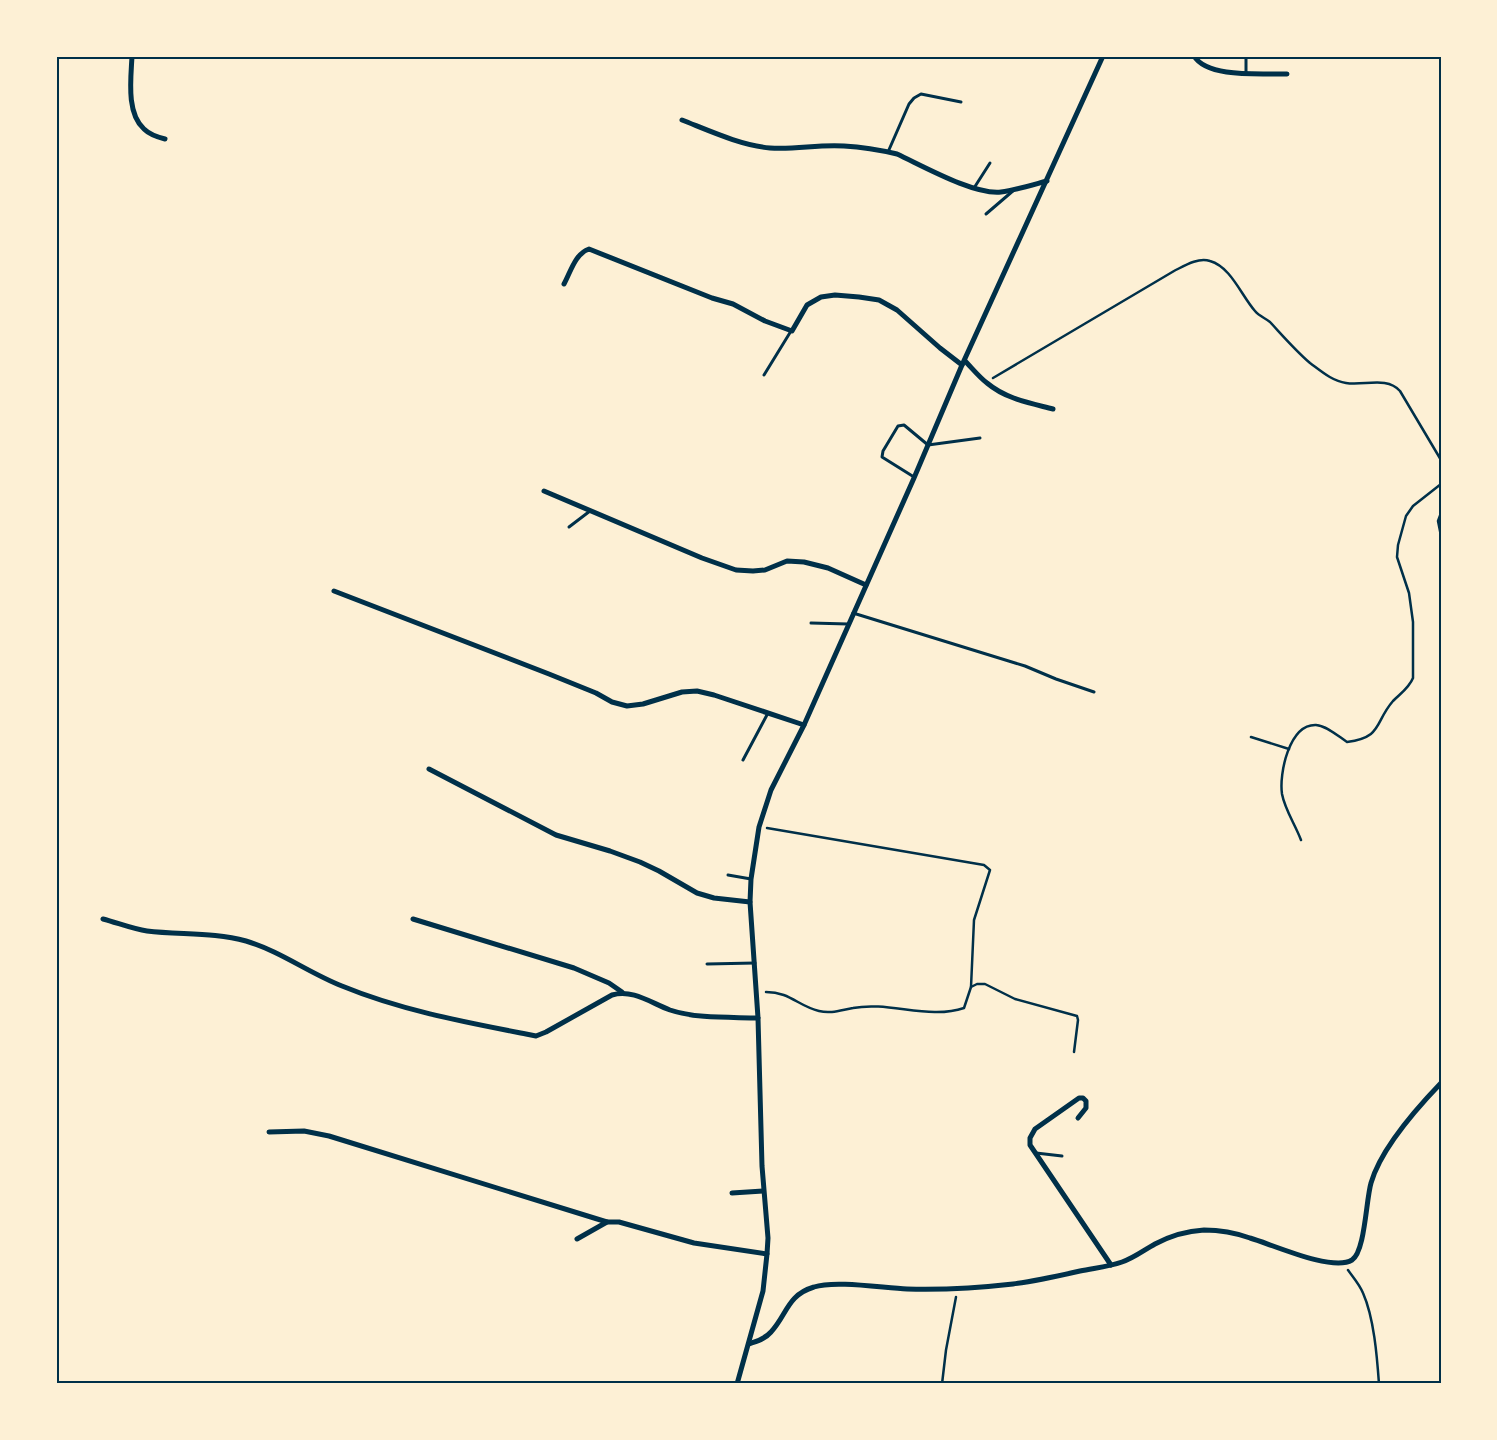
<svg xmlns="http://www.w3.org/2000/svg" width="1497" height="1440" font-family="'Asap Condensed',sans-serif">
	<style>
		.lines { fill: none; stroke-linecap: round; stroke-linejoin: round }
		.path { stroke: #003049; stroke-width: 2.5 }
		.service { stroke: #003049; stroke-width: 3 }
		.minor { stroke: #003049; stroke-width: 5 }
		.neatline { fill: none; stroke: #003049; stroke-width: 2 }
	</style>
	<rect width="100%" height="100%" fill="#fdf0d5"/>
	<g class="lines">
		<g class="path">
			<path d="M993 378 1174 271C1184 266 1198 257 1210 261 1231 267 1241 295 1255 311 1259 316 1265 318 1270 322 1283 336 1295 350 1310 363 1321 371 1332 381 1346 383 1364 386 1387 376 1400 391L1441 460"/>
			<path d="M1441 513 1438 521 1441 536"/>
			<path d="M1251 737 1289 749"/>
			<path d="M767 828 984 865 990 870 974 920 971 987"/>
			<path d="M1301 840C1295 824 1285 810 1282 794 1279 774 1289 724 1316 725 1327 726 1338 736 1347 742 1383 737 1374 723 1393 701 1401 693 1409 688 1413 678V622L1409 593 1397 557 1398 545 1406 516 1413 506 1441 484"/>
			<path d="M766 992C790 992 798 1006 819 1011 831 1014 841 1010 853 1008 889 1001 929 1020 964 1008L971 987 977 984H985L1015 999 1077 1016 1078 1020 1074 1052"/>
			<path d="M1348 1270C1353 1277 1360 1285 1363 1293 1374 1318 1377 1356 1379 1384"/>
			<path d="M942 1384 946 1350 956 1297"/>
		</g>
		<g class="service">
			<path d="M1246 56V73"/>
			<path d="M888 152 909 104 914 98 921 94 961 102"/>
			<path d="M974 188 990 163"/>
			<path d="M986 214 1014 190"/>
			<path d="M764 375 791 331"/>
			<path d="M914 477 882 457 883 451 898 426 904 425 928 445 980 438"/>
			<path d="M569 527 590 511"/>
			<path d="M853 613 1025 666 1056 679 1094 692"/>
			<path d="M811 623 848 624"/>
			<path d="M743 760 768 713"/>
			<path d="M728 875 751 879"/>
			<path d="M707 964 755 963"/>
			<path d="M1036 1153 1062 1156"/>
		</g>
		<g class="minor">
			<path d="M132 56C131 78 126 113 144 129 150 135 157 137 165 139"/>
			<path d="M1194 56C1208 79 1263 73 1287 74"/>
			<path d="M682 120C710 131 740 145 770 148 795 150 819 144 844 146 861 147 880 150 897 154 923 166 974 195 1001 192 1016 190 1032 185 1047 181"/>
			<path d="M564 284C571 271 575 254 589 249L712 298 733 304 765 321 792 331 807 305 821 297 835 295 859 297 879 300 897 310 940 348 962 365"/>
			<path d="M965 361C972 368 979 377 987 383 1006 399 1030 403 1053 409"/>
			<path d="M544 491 702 558 736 570 753 571 765 570 787 561 804 562 828 568 866 585"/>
			<path d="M334 591 549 674 596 693 612 702 627 706 643 704 682 692 697 691 714 695 804 725"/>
			<path d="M429 769 556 835 610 851 640 862 659 871 697 893 714 898 750 902"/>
			<path d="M103 919C118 923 133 929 147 931 180 935 214 932 246 941 280 951 309 973 342 986 400 1010 464 1022 526 1034L536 1036 546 1032 612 995C633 989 651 1003 670 1010 697 1019 730 1017 758 1018"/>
			<path d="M413 919 574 968 609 983 622 992"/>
			<path d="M1078 1118 1086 1108V1101L1083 1098H1079L1035 1129 1030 1138V1145L1111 1265"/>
			<path d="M269 1132 304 1131 329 1136 607 1222"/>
			<path d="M732 1193 763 1191"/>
			<path d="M577 1239 607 1222H619L694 1243 767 1254"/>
			<path d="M749 1344C757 1341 765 1339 771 1332 787 1315 787 1295 814 1287 835 1280 883 1288 907 1289 942 1290 978 1288 1013 1284 1036 1281 1058 1276 1080 1271 1094 1268 1108 1267 1122 1262 1134 1258 1144 1250 1155 1244 1170 1236 1187 1231 1204 1230 1219 1230 1236 1233 1250 1238 1271 1244 1332 1272 1352 1260 1365 1252 1366 1200 1371 1183 1381 1148 1416 1109 1441 1083"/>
			<path d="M737 1384 763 1291 767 1254 768 1238 762 1166 758 1018 750 902 751 879 759 827 771 790 804 725 914 478 962 365 1103 56"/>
		</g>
	</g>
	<rect width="1497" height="1440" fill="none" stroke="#fdf0d5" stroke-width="115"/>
	<rect x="58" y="58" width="1382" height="1324" class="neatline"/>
</svg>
